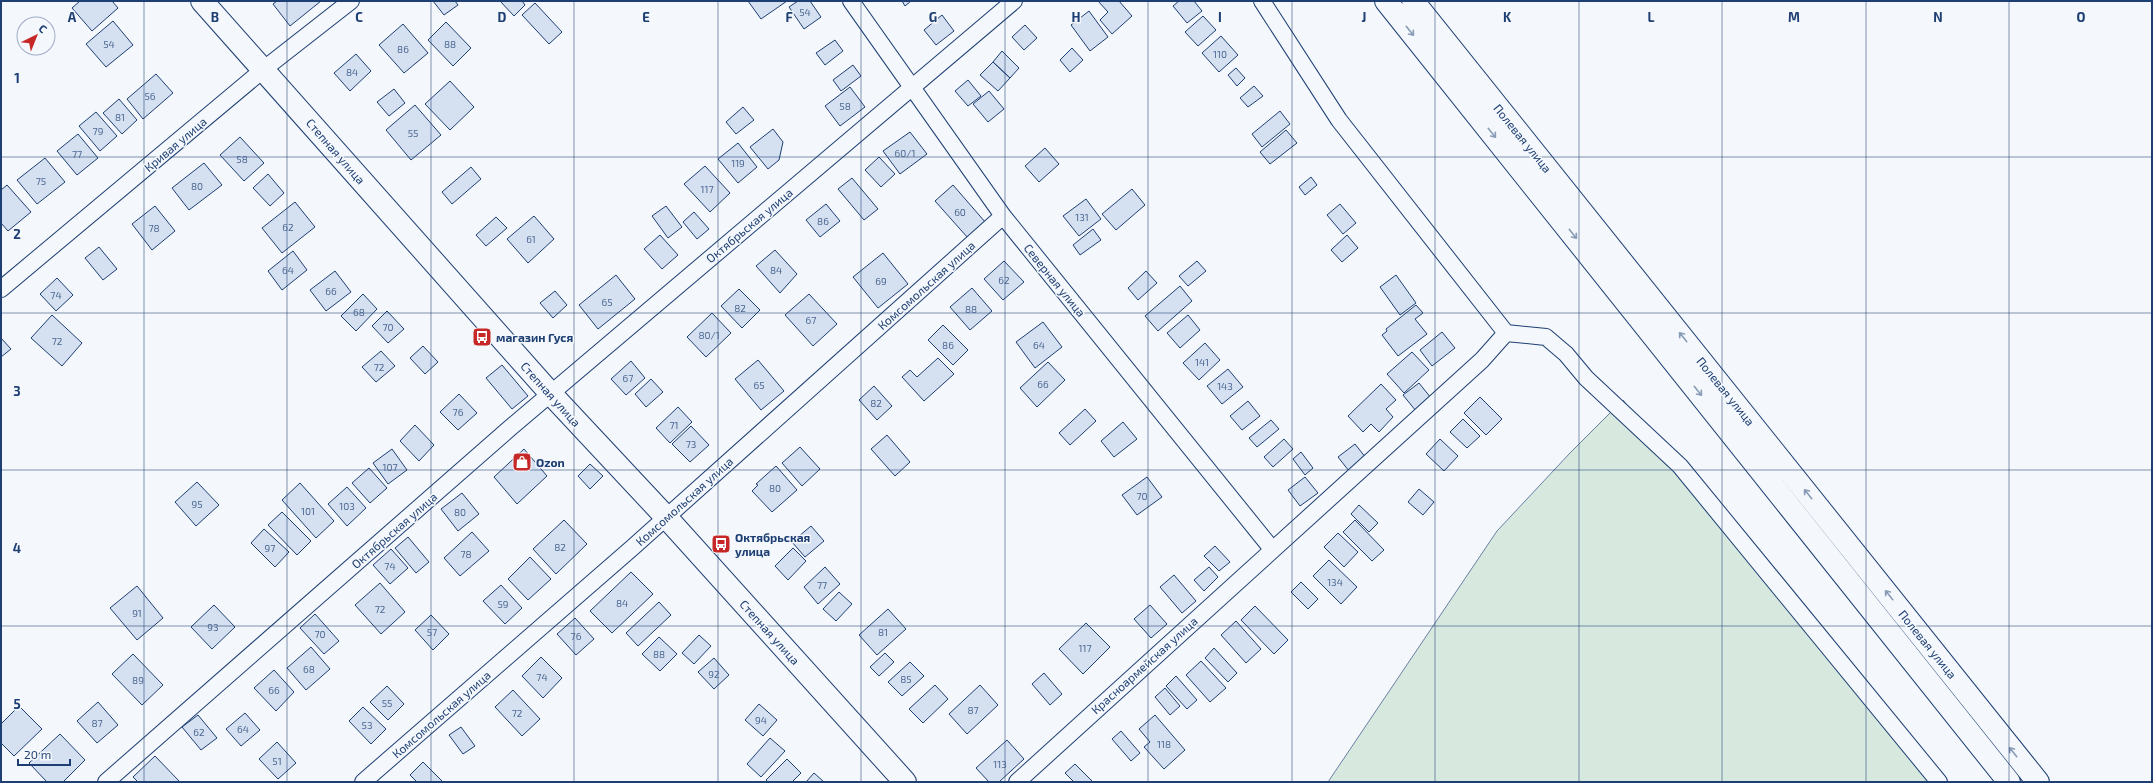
<svg xmlns="http://www.w3.org/2000/svg" width="2153" height="783" viewBox="0 0 2153 783" font-family="'Exo 2',sans-serif">
<style>
.green{fill:#d7e8df;stroke:#687fa3}
.building{fill:#d5e0f0;stroke:#1d3f73}
.lines{fill:none;stroke-linecap:round;stroke-linejoin:round}
.minor-casing{stroke:#1d3f73;stroke-width:18}
.secondary-casing{stroke:#1d3f73;stroke-width:24}
.trunk-casing{stroke:#1d3f73;stroke-width:24}
.minor{stroke:#f4f7fb;stroke-width:16}
.secondary{stroke:#f4f7fb;stroke-width:22}
.trunk{stroke:#f4f7fb;stroke-width:22}
.oneway{stroke:#889bb7}
.grid{fill:none;stroke:#1d3f73;stroke-width:1;stroke-opacity:0.55}
.labels{text-anchor:middle;dominant-baseline:central;stroke-width:3;stroke-linejoin:round;paint-order:stroke}
.number-label{font-size:10px;fill:#4b6792}
.street-label{font-size:12px;fill:#1d3f73;stroke:#f4f7fb}
.poi-label{font-size:12px;font-weight:bold;fill:#1d3f73;stroke:#f4f7fb;text-anchor:start}
.grid-label{font-size:13px;text-anchor:middle;font-weight:bold;fill:#1d3f73;stroke:#f4f7fb;stroke-width:3;stroke-linejoin:round;paint-order:stroke}
</style>
<rect width="100%" height="100%" fill="#f4f7fb"/>
<path class="green" d="M1623,400L1929,782H1328L1497,531L1570,453Z"/>
<path class="building" d="M80,1H112L118,8L92,31L72,8Z
M277,1H321L290,26L273,4Z
M433,1H455L458,5L444,15Z
M500,1H522L525,5L514,16Z
M748,1H787L761,19Z
M798,1H810L821,17L804,29L789,7Z
M902,1H911L905,6Z
M1098,1H1119L1132,16L1112,34L1100,20L1108,12Z
M1179,1H1194L1202,11L1187,23L1173,6Z
M535,3L562,32L549,44L522,15Z
M1089,11L1108,37L1090,51L1071,25Z
M942,15L954,31L936,45L924,30Z
M1203,16L1216,30L1198,46L1185,32Z
M113,21L133,45L106,67L86,44Z
M446,22L471,48L453,66L428,40Z
M403,24L428,53L404,73L379,45Z
M1025,25L1037,38L1024,50L1012,37Z
M1221,36L1238,55L1219,72L1202,53Z
M835,40L843,51L825,65L816,53Z
M1072,48L1083,60L1070,72L1060,60Z
M1002,51L1019,68L1010,78L993,62Z
M356,54L371,71L350,91L334,73Z
M993,62L1010,78L998,91L980,75Z
M853,65L861,76L841,91L833,80Z
M1236,68L1245,78L1237,86L1228,75Z
M156,74L173,93L143,119L127,99Z
M968,80L981,96L968,106L955,91Z
M450,81L474,107L450,130L425,104Z
M1254,86L1263,96L1248,107L1240,98Z
M850,87L865,107L840,126L825,106Z
M394,89L405,103L389,116L377,102Z
M989,91L1004,109L988,122L973,104Z
M119,99L137,120L122,134L103,113Z
M415,105L441,135L411,160L386,130Z
M743,107L754,120L736,134L726,122Z
M1280,111L1290,124L1262,147L1252,134Z
M96,112L117,136L100,151L79,126Z
M773,129L783,142L779,160L768,169L750,147Z
M1286,130L1297,143L1270,164L1260,152Z
M910,132L927,154L900,174L883,151Z
M78,134L98,158L77,175L57,151Z
M240,137L264,163L244,181L220,155Z
M738,143L757,167L738,183L718,159Z
M1045,148L1059,164L1039,182L1025,166Z
M879,157L895,174L881,187L865,170Z
M45,158L65,182L37,204L17,180Z
M204,163L222,185L189,210L172,188Z
M705,166L730,193L710,212L684,184Z
M471,167L481,179L452,204L442,192Z
M268,174L284,193L270,206L253,188Z
M1311,177L1317,185L1305,195L1299,187Z
M852,178L878,209L864,220L838,189Z
M7,185L31,212L8,231L1,223V190Z
M953,185L986,223L968,238L935,201Z
M1132,189L1145,205L1116,230L1102,214Z
M1086,199L1101,219L1079,236L1063,216Z
M295,202L315,227L282,253L262,228Z
M826,204L840,221L820,237L806,220Z
M1340,204L1356,223L1343,234L1327,215Z
M155,206L175,231L152,250L132,224Z
M666,206L682,227L668,238L652,216Z
M694,212L709,229L697,239L683,222Z
M534,216L554,239L528,263L507,239Z
M496,217L507,228L486,246L476,235Z
M1093,229L1101,240L1080,255L1073,245Z
M660,235L678,255L662,269L644,249Z
M1347,235L1358,248L1342,262L1331,250Z
M99,247L117,269L103,280L85,258Z
M775,250L797,274L780,293L756,266Z
M293,251L307,270L282,290L268,271Z
M883,253L908,284L878,308L853,277Z
M1004,261L1024,282L1003,300L984,279Z
M1197,261L1206,271L1188,286L1179,276Z
M335,271L351,292L326,311L310,290Z
M1146,271L1157,283L1138,300L1128,288Z
M616,275L635,299L598,329L579,305Z
M1396,275L1416,303L1400,315L1380,287Z
M57,278L73,295L56,311L40,294Z
M1180,286L1192,301L1158,331L1145,316Z
M972,288L992,311L970,330L950,307Z
M739,289L760,310L742,328L721,306Z
M555,291L567,305L553,318L540,303Z
M363,294L377,309L356,331L341,316Z
M809,294L837,324L813,346L785,315Z
M1416,305L1423,313L1415,319L1427,334L1398,356L1382,335L1387,331L1386,329Z
M387,311L404,329L388,343L372,326Z
M712,313L731,333L706,357L687,337Z
M52,315L82,343L62,366L31,338Z
M1188,315L1200,330L1180,348L1167,333Z
M1043,322L1062,347L1035,368L1016,342Z
M943,325L968,350L953,365L928,340Z
M1442,332L1455,348L1432,366L1420,350Z
M1,338L11,349L1,357Z
M1205,343L1220,360L1199,380L1183,363Z
M423,346L438,362L425,374L410,358Z
M381,351L395,366L376,382L362,367Z
M1412,352L1429,370L1404,393L1387,374Z
M938,358L954,374L924,401L902,377L910,370L917,377Z
M758,360L784,391L761,410L735,379Z
M631,361L645,378L626,395L611,379Z
M1048,362L1065,380L1037,407L1020,388Z
M502,365L528,396L512,409L486,378Z
M1228,369L1243,387L1222,404L1207,386Z
M651,379L663,392L646,407L635,394Z
M1419,383L1431,398L1416,411L1403,395Z
M1381,384L1396,400L1386,409L1393,417L1379,432L1371,424L1363,432L1348,416Z
M874,386L892,406L877,420L859,400Z
M459,394L477,413L458,430L440,412Z
M1480,397L1502,419L1486,435L1464,413Z
M1248,401L1260,416L1242,430L1230,416Z
M678,407L692,422L670,443L656,428Z
M1085,409L1096,421L1070,445L1059,433Z
M1463,419L1480,436L1467,448L1450,432Z
M1271,420L1279,429L1257,447L1249,438Z
M1123,422L1137,439L1114,457L1101,441Z
M415,425L434,445L419,461L400,441Z
M691,426L709,445L690,462L672,444Z
M887,435L910,462L895,476L871,449Z
M1284,439L1293,449L1273,467L1264,457Z
M1440,439L1458,456L1444,471L1426,454Z
M1355,444L1366,458L1349,471L1338,457Z
M800,447L820,469L802,486L782,463Z
M392,449L407,470L388,484L373,463Z
M524,449L547,476L517,504L494,477Z
M1301,452L1313,468L1305,475L1293,459Z
M590,464L603,476L590,489L578,476Z
M776,466L797,490L772,512L752,491L758,485L756,484Z
M369,468L387,488L370,503L352,483Z
M1147,477L1162,497L1137,515L1122,495Z
M1305,477L1318,493L1300,506L1288,490Z
M197,482L219,505L196,526L175,502Z
M300,483L334,521L316,538L282,500Z
M347,487L366,508L347,526L328,504Z
M1419,489L1434,502L1423,515L1408,502Z
M462,493L479,514L458,531L441,509Z
M1359,505L1378,523L1369,532L1351,514Z
M282,512L311,541L297,555L268,525Z
M564,520L587,544L556,574L533,549Z
M1355,520L1384,550L1372,561L1343,532Z
M811,526L824,541L805,557L792,542Z
M264,529L289,552L275,567L251,543Z
M472,532L489,551L460,576L444,558Z
M1338,533L1358,552L1344,567L1324,547Z
M408,537L429,562L416,573L395,548Z
M1215,546L1230,562L1219,571L1204,556Z
M793,548L806,561L788,580L775,566Z
M391,549L408,568L390,584L373,565Z
M530,557L551,579L528,600L508,579Z
M1329,560L1357,587L1341,604L1313,576Z
M825,567L840,584L818,604L804,587Z
M1209,567L1218,577L1204,591L1194,580Z
M631,572L653,594L612,633L590,611Z
M1174,575L1196,601L1182,613L1160,587Z
M1301,582L1318,599L1308,609L1291,592Z
M380,583L405,612L381,634L355,605Z
M501,585L522,608L505,624L483,601Z
M137,586L163,618L137,640L110,608Z
M839,592L852,604L836,621L823,609Z
M659,602L671,615L638,646L626,633Z
M214,605L235,627L212,649L191,627Z
M1150,605L1167,624L1151,638L1134,619Z
M1255,606L1288,640L1274,654L1241,620Z
M888,609L906,629L877,655L859,635Z
M315,614L339,641L324,654L300,628Z
M431,615L449,634L433,650L415,630Z
M575,618L594,639L576,655L557,634Z
M1236,621L1261,649L1246,663L1221,635Z
M1086,623L1110,647L1083,674L1059,649Z
M699,635L711,646L694,664L682,653Z
M659,637L677,654L660,671L642,654Z
M311,647L330,669L306,690L287,668Z
M1214,648L1237,673L1228,682L1205,658Z
M885,653L894,662L879,676L870,667Z
M133,654L163,685L142,705L112,674Z
M541,657L562,678L543,698L522,676Z
M714,658L729,675L714,689L698,672Z
M1201,661L1226,688L1210,702L1186,675Z
M910,662L924,676L902,696L888,682Z
M274,670L294,692L276,711L254,688Z
M1044,673L1062,694L1050,705L1032,684Z
M1176,676L1197,700L1187,709L1166,686Z
M935,685L948,699L923,723L909,709Z
M980,685L998,705L967,734L949,714Z
M387,686L404,704L388,720L370,702Z
M1165,688L1180,706L1170,715L1155,697Z
M513,690L540,719L522,736L495,707Z
M98,702L118,725L97,743L77,721Z
M759,704L777,720L763,736L745,720Z
M19,706L42,729L14,756L1,743V724Z
M363,707L386,729L371,744L349,721Z
M245,713L260,730L241,746L226,729Z
M198,715L217,738L201,750L182,727Z
M1155,715L1185,750L1164,769L1144,747L1150,742L1139,729Z
M461,727L475,746L463,754L449,735Z
M1121,731L1140,753L1131,761L1112,739Z
M60,734L85,760L63,782H47L29,763Z
M770,738L785,751L761,777L747,764Z
M1007,740L1024,759L999,782H989L976,768Z
M277,742L296,763L278,779L259,759Z
M155,756L180,782H138L133,777Z
M787,759L801,773L792,782H768L766,780Z
M423,762L443,782H417L410,775Z
M1075,764L1092,781L1090,782H1074L1065,773Z
M814,773L824,782H806Z"/>
<g class="lines">
<g class="minor-casing">
<path id="minor" d="M851,1L1003,216L1272,549
M1262,1L1339,120L1506,333
M1,289L264,69L351,1
M106,782L510,428L1014,1
M363,782L632,548L1003,216
M1017,782L1482,360L1506,333L1546,337L1566,354L1586,378L1680,466L1939,782"/>
</g>
<g class="secondary-casing">
<path id="secondary" d="M202,1L551,394L666,517L905,782"/>
</g>
<g class="trunk-casing">
<path id="trunk" d="M1386,1L2009,782
M1413,1L2038,782"/>
</g>
<use href="#minor" class="minor"/>
<use href="#secondary" class="secondary"/>
<use href="#trunk" class="trunk"/>
</g>
<defs><path id="oneway-shaft" d="M-6 0H5M1.5-3L5.5 0L1.5 3" fill="none" stroke-width="1.6" stroke-linecap="round" stroke-linejoin="round"/></defs>
<g class="oneway">
<use href="#oneway-shaft" transform="translate(1410 31) rotate(51)"/>
<use href="#oneway-shaft" transform="translate(1492 133) rotate(51)"/>
<use href="#oneway-shaft" transform="translate(1573 234) rotate(51)"/>
<use href="#oneway-shaft" transform="translate(1683 337) rotate(-129)"/>
<use href="#oneway-shaft" transform="translate(1698 391) rotate(51)"/>
<use href="#oneway-shaft" transform="translate(1808 494) rotate(-129)"/>
<use href="#oneway-shaft" transform="translate(1889 595) rotate(-129)"/>
<use href="#oneway-shaft" transform="translate(2013 752) rotate(-129)"/>
</g>
<path class="grid" d="M144,1V782M287,1V782M431,1V782M574,1V782M718,1V782M861,1V782M1005,1V782M1148,1V782M1292,1V782M1435,1V782M1579,1V782M1722,1V782M1866,1V782M2009,1V782M1,157H2152M1,313H2152M1,470H2152M1,626H2152"/>
<defs>
<g id="bus-square" transform="scale(1)"><rect x="-9" y="-9" width="18" height="18" rx="4" fill="#c62828" stroke="#f4f7fb"/><path d="M-5-6H5V4H4V6H2V4H-2V6H-4V4H-5ZM-3.5-4V0h7V-4ZM-3.5 1.2v1.5H-2V1.2ZM2 1.2v1.5H3.5V1.2Z" fill="#fff"/></g>
<g id="shop-square" transform="scale(1)"><rect x="-9" y="-9" width="18" height="18" rx="4" fill="#c62828" stroke="#f4f7fb"/><path d="M-5-2.5h2.3a2.7 3.5 0 0 1 5.4 0H5L5.5 6h-11ZM-1.5-2.5h3a1.5 2.3 0 0 0-3 0Z" fill="#fff"/></g>
</defs>
<g fill-rule="evenodd">
<use href="#bus-square" x="482" y="337"/>
<use href="#shop-square" x="522" y="462"/>
<use href="#bus-square" x="721" y="544"/>
</g>
<g class="labels">
<g class="number-label">
<text x="805" y="12">54</text>
<text x="109" y="44">54</text>
<text x="450" y="44">88</text>
<text x="403" y="49">86</text>
<text x="1220" y="54">110</text>
<text x="352" y="72">84</text>
<text x="150" y="96">56</text>
<text x="845" y="106">58</text>
<text x="120" y="117">81</text>
<text x="98" y="131">79</text>
<text x="413" y="133">55</text>
<text x="905" y="153">60/1</text>
<text x="77" y="154">77</text>
<text x="242" y="159">58</text>
<text x="738" y="163">119</text>
<text x="41" y="181">75</text>
<text x="197" y="186">80</text>
<text x="707" y="189">117</text>
<text x="960" y="212">60</text>
<text x="1082" y="217">131</text>
<text x="823" y="221">86</text>
<text x="288" y="227">62</text>
<text x="154" y="228">78</text>
<text x="531" y="239">61</text>
<text x="288" y="270">64</text>
<text x="776" y="270">84</text>
<text x="1004" y="280">62</text>
<text x="881" y="281">69</text>
<text x="331" y="291">66</text>
<text x="56" y="295">74</text>
<text x="607" y="302">65</text>
<text x="740" y="308">82</text>
<text x="971" y="309">88</text>
<text x="359" y="312">68</text>
<text x="811" y="320">67</text>
<text x="388" y="327">70</text>
<text x="709" y="335">80/1</text>
<text x="57" y="341">72</text>
<text x="948" y="345">86</text>
<text x="1039" y="345">64</text>
<text x="1202" y="362">141</text>
<text x="379" y="367">72</text>
<text x="628" y="378">67</text>
<text x="1043" y="384">66</text>
<text x="759" y="385">65</text>
<text x="1225" y="386">143</text>
<text x="876" y="403">82</text>
<text x="458" y="412">76</text>
<text x="674" y="425">71</text>
<text x="691" y="444">73</text>
<text x="390" y="467">107</text>
<text x="775" y="488">80</text>
<text x="1142" y="496">70</text>
<text x="197" y="504">95</text>
<text x="347" y="506">103</text>
<text x="308" y="511">101</text>
<text x="460" y="512">80</text>
<text x="560" y="547">82</text>
<text x="270" y="548">97</text>
<text x="466" y="554">78</text>
<text x="390" y="566">74</text>
<text x="1335" y="582">134</text>
<text x="822" y="585">77</text>
<text x="622" y="603">84</text>
<text x="503" y="604">59</text>
<text x="380" y="609">72</text>
<text x="137" y="613">91</text>
<text x="213" y="627">93</text>
<text x="432" y="632">57</text>
<text x="883" y="632">81</text>
<text x="320" y="634">70</text>
<text x="576" y="636">76</text>
<text x="1085" y="648">117</text>
<text x="659" y="654">88</text>
<text x="309" y="669">68</text>
<text x="714" y="674">92</text>
<text x="542" y="677">74</text>
<text x="906" y="679">85</text>
<text x="138" y="680">89</text>
<text x="274" y="690">66</text>
<text x="387" y="703">55</text>
<text x="973" y="710">87</text>
<text x="517" y="713">72</text>
<text x="761" y="720">94</text>
<text x="97" y="723">87</text>
<text x="367" y="725">53</text>
<text x="243" y="729">64</text>
<text x="199" y="732">62</text>
<text x="1164" y="744">118</text>
<text x="277" y="761">51</text>
<text x="1000" y="764">113</text>
</g>
<g class="street-label">
<text transform="translate(1523 138) rotate(51)">Полевая улица</text>
<text transform="translate(175 144) rotate(-40)">Кривая улица</text>
<text transform="translate(336 151) rotate(49)">Степная улица</text>
<text transform="translate(749 225) rotate(-40)">Октябрьская улица</text>
<text transform="translate(1055 280) rotate(51)">Северная улица</text>
<text transform="translate(926 285) rotate(-42)">Комсомольская улица</text>
<text transform="translate(1726 391) rotate(51)">Полевая улица</text>
<text transform="translate(551 394) rotate(48)">Степная улица</text>
<text transform="translate(684 501) rotate(-42)">Комсомольская улица</text>
<text transform="translate(394 530) rotate(-41)">Октябрьская улица</text>
<text transform="translate(770 632) rotate(48)">Степная улица</text>
<text transform="translate(1928 644) rotate(51)">Полевая улица</text>
<text transform="translate(1144 665) rotate(-42)">Красноармейская улица</text>
<text transform="translate(441 714) rotate(-41)">Комсомольская улица</text>
</g>
<g class="poi-label">
<text x="496" y="337">магазин Гуся</text>
<text x="536" y="462">Ozon</text>
<text x="735" y="537">Октябрьская<tspan x="735" dy="14">улица</tspan></text>
</g>
</g>
<g class="grid-label">
<text x="72" y="22">A</text>
<text x="215" y="22">B</text>
<text x="359" y="22">C</text>
<text x="502" y="22">D</text>
<text x="646" y="22">E</text>
<text x="789" y="22">F</text>
<text x="933" y="22">G</text>
<text x="1076" y="22">H</text>
<text x="1220" y="22">I</text>
<text x="1364" y="22">J</text>
<text x="1507" y="22">K</text>
<text x="1651" y="22">L</text>
<text x="1794" y="22">M</text>
<text x="1938" y="22">N</text>
<text x="2081" y="22">O</text>
<text x="17" y="83">1</text>
<text x="17" y="239">2</text>
<text x="17" y="396">3</text>
<text x="17" y="553">4</text>
<text x="17" y="709">5</text>
</g>
<rect width="2153" height="783" fill="none" stroke="#1d3f73" stroke-width="4"/>
<g transform="translate(36 36) rotate(43)"><circle r="19" fill="#f4f7fb" stroke="#9eadc5"/>
<path d="M0-3L7 15L0 10L-7 15Z" fill="#c62828"/>
<text y="-6" font-size="11" font-weight="bold" text-anchor="middle" fill="#1d3f73">С</text>
</g>
<path d="M18 759v6h52v-6" fill="none" stroke="#1d3f73" stroke-width="2"/>
<text x="24" y="759" font-size="12" fill="#1d3f73" stroke="#f4f7fb" stroke-width="3" paint-order="stroke">20 m</text>
</svg>
